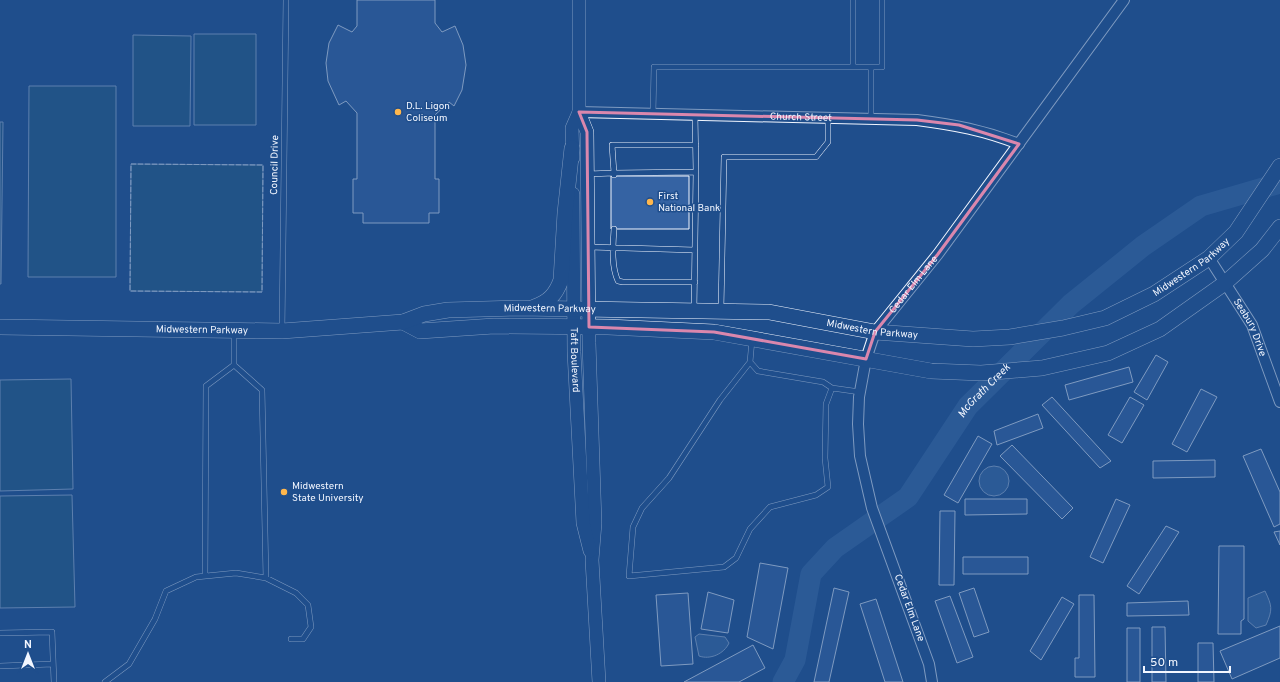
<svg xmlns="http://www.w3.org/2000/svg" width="1280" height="682" viewBox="0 0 1280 682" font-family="Overpass,sans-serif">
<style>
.green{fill:#245a82;stroke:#a8bbd7}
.water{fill:#3b69a3;stroke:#a8bbd7}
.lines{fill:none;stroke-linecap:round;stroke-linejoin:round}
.river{stroke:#3b69a3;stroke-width:21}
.building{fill:#3563a3;stroke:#f2f6ff}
.service-casing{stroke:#f2f6ff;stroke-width:6}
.minor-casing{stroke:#f2f6ff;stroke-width:12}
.tertiary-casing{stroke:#f2f6ff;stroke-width:14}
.secondary-casing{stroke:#f2f6ff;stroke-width:16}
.service{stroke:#1f4e8c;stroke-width:5}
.minor{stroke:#1f4e8c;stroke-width:10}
.tertiary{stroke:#1f4e8c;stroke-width:13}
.secondary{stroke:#1f4e8c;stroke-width:15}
.fence{stroke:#f2f6ff;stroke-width:1;stroke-dasharray:5 2;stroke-linecap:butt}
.marked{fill:none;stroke:#da87ad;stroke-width:3;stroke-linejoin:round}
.poi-dot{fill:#ffb74d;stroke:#1f4e8c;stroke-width:1.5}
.labels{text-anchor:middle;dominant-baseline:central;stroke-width:3;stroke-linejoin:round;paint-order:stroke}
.poi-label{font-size:10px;fill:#f2f6ff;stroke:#1f4e8c;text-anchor:start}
.street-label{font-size:10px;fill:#f2f6ff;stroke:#1f4e8c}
.water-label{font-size:11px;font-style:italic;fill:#f2f6ff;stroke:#1f4e8c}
</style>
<rect width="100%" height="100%" fill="#1f4e8c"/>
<path class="green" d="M194,34H256V125H194Z
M133,35L191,36L190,126H133Z
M29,86H116V277H28Z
M0,122H3L1,284H0Z
M131,164L263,165L262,292L130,291Z
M71,379L73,489L0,491V380Z
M72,495L75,607L0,608V496Z"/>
<path class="water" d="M979 481a15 15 0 1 1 30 0a15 15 0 1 1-30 0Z
M1265,591C1272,606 1273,609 1266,625L1256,628L1248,621V598Z
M699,634L725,637L729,643C724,654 710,660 699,656L695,637Z"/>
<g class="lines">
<path class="river" id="s1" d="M783,682L795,660L811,574L835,548L908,497L968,406L1071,304L1143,246L1201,206L1280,183"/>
</g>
<path class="building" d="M357,0H435V23L442,32L455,26L463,45L466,65L462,90L454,106L449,102L435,115V179H439V213H429V223H363V213H353V179H357V113L346,101L339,105L328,81L326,63L329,43L338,25L352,32L357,26Z
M611,176H689V229H611Z
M1156,355L1168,362L1147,400L1134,392Z
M1129,367L1133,382L1069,400L1065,385Z
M1201,389L1217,397L1187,452L1172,444Z
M1052,397L1111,461L1100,468L1042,405Z
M1130,397L1144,405L1122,443L1108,435Z
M1038,414L1043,428L997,445L994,431Z
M978,436L992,444L958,503L944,495Z
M1012,445L1073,508L1062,519L1000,456Z
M1261,449L1280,492V524L1274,527L1243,456Z
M1215,460V477L1153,478V461Z
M965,499H1027V514L965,515Z
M1116,499L1130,505L1103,563L1090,557Z
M940,511H955L954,585H939Z
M1166,526L1179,532L1139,594L1127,586Z
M1280,531V545L1274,532Z
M1219,546H1244V619L1241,621V634H1218Z
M963,557H1028V574H963Z
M760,563L788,568L773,649L747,637Z
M834,588L849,592L829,682H814Z
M974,588L989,632L974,637L959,593Z
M708,592L734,600L728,633L701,629Z
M688,593L693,664L661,666L656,595Z
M1079,595H1094L1095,677H1075V658H1079Z
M950,596L973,657L957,663L935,601Z
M1062,597L1074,604L1041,660L1030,651Z
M876,599L903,682H885L860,604Z
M1188,601L1189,615L1127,616V603Z
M1280,626V658L1232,679L1220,651Z
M1152,627H1165L1166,682H1152Z
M1127,628H1140V682H1127Z
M1198,643H1213L1214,682H1198Z
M753,645L765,668L739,682H684Z"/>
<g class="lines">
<g class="service-casing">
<path id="service" d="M853,0V67
M871,67V119
M653,113L654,67H882V0
M588,174L614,173L612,145H696
M614,175V173L696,172
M614,229C613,245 611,266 618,281L623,282H695
M589,247L695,250
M721,309L724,157H816L828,142V118
M694,310L696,172L695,114
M282,330L286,0
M752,340L750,362L758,371L823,382L832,388
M750,362L720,400L669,478L642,508L633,527L629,576L724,567L736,558L750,529L770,507L816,495L828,487L825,458L826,404L832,388L860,392
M234,365L262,390L266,578
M205,576L206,386L234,365V332
M0,633L52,632L54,682
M0,666L53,664
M105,682L129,664L155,619L166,591L196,577L236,573L266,578L296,593L308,605L311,627L303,639H291"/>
</g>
<g class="minor-casing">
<g id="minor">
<path id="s2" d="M579,112L917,120C955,125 983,130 1019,144"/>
<path id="s3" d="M1209,258L1252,325L1280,402"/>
<path id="s4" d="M932,682L929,664L872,508L860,456L858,424L859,397L866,359L875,332L938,254L1124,0"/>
</g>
</g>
<g class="tertiary-casing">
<g id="tertiary">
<path d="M579,112L587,132L589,343L595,523L592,560L599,682"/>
<path d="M573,158L572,128L579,112V0"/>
<path id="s5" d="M573,194L574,352L583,523L590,551"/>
</g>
</g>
<g class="secondary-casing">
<g id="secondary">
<path d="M534,307C549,302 556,294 561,280L565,213L572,148"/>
<path d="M403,322L420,331L494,326L608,327L714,332L931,371L981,373L1042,368L1108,353L1160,329L1225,283L1262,250L1280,227"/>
<path id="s6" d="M0,327L282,331L403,322L424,314L448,310L519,308L769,312L875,332L973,339L1010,337L1063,328L1105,318L1154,294L1209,258L1236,232L1280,166"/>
</g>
</g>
<use href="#service" class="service"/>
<use href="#minor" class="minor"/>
<use href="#tertiary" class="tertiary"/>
<use href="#secondary" class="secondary"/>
<path class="fence" d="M131,164L263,165L262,292L130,291Z"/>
</g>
<path d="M0 0H1280V682H0ZM579,112L917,120L959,125L1019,144L938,254L875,332L866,359L714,332L589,327L587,132Z" fill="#1f4e8c" fill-opacity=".55" fill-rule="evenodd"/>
<path class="marked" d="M579,112L917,120L959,125L1019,144L938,254L875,332L866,359L714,332L589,327L587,132Z"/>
<g class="poi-dot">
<circle cx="398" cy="112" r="4"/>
<circle cx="650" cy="202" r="4"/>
<circle cx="284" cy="492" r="4"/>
</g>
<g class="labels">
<g class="poi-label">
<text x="406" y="106">D.L. Ligon<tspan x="406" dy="12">Coliseum</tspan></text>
<text x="658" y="196">First<tspan x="658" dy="12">National Bank</tspan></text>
<text x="292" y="486">Midwestern<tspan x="292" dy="12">State University</tspan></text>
</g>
<g class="street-label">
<text stroke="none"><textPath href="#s2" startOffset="222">Church Street</textPath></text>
<text transform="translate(275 165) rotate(-89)">Council Drive</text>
<text stroke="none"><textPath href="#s6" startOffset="1212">Midwestern Parkway</textPath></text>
<text stroke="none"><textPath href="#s4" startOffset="425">Cedar Elm Lane</textPath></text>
<text stroke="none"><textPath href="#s6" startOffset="552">Midwestern Parkway</textPath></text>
<text stroke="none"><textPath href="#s3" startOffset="81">Seabury Drive</textPath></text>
<text stroke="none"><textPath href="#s6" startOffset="876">Midwestern Parkway</textPath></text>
<text stroke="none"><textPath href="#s6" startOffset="202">Midwestern Parkway</textPath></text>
<text stroke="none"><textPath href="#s5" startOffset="166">Taft Boulevard</textPath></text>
<text transform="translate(909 608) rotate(70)">Cedar Elm Lane</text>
</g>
<g class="water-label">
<text stroke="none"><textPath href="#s1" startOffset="368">McGrath Creek</textPath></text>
</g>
</g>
<g transform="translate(28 654)" stroke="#1f4e8c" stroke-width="3" paint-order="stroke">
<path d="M0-3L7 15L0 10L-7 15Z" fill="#f2f6ff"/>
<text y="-6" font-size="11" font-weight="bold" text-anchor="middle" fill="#f2f6ff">N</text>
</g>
<path d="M1144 666v6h86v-6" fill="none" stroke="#f2f6ff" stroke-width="2"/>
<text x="1150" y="666" font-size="12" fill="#f2f6ff" stroke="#1f4e8c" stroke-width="3" paint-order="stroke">50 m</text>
</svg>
